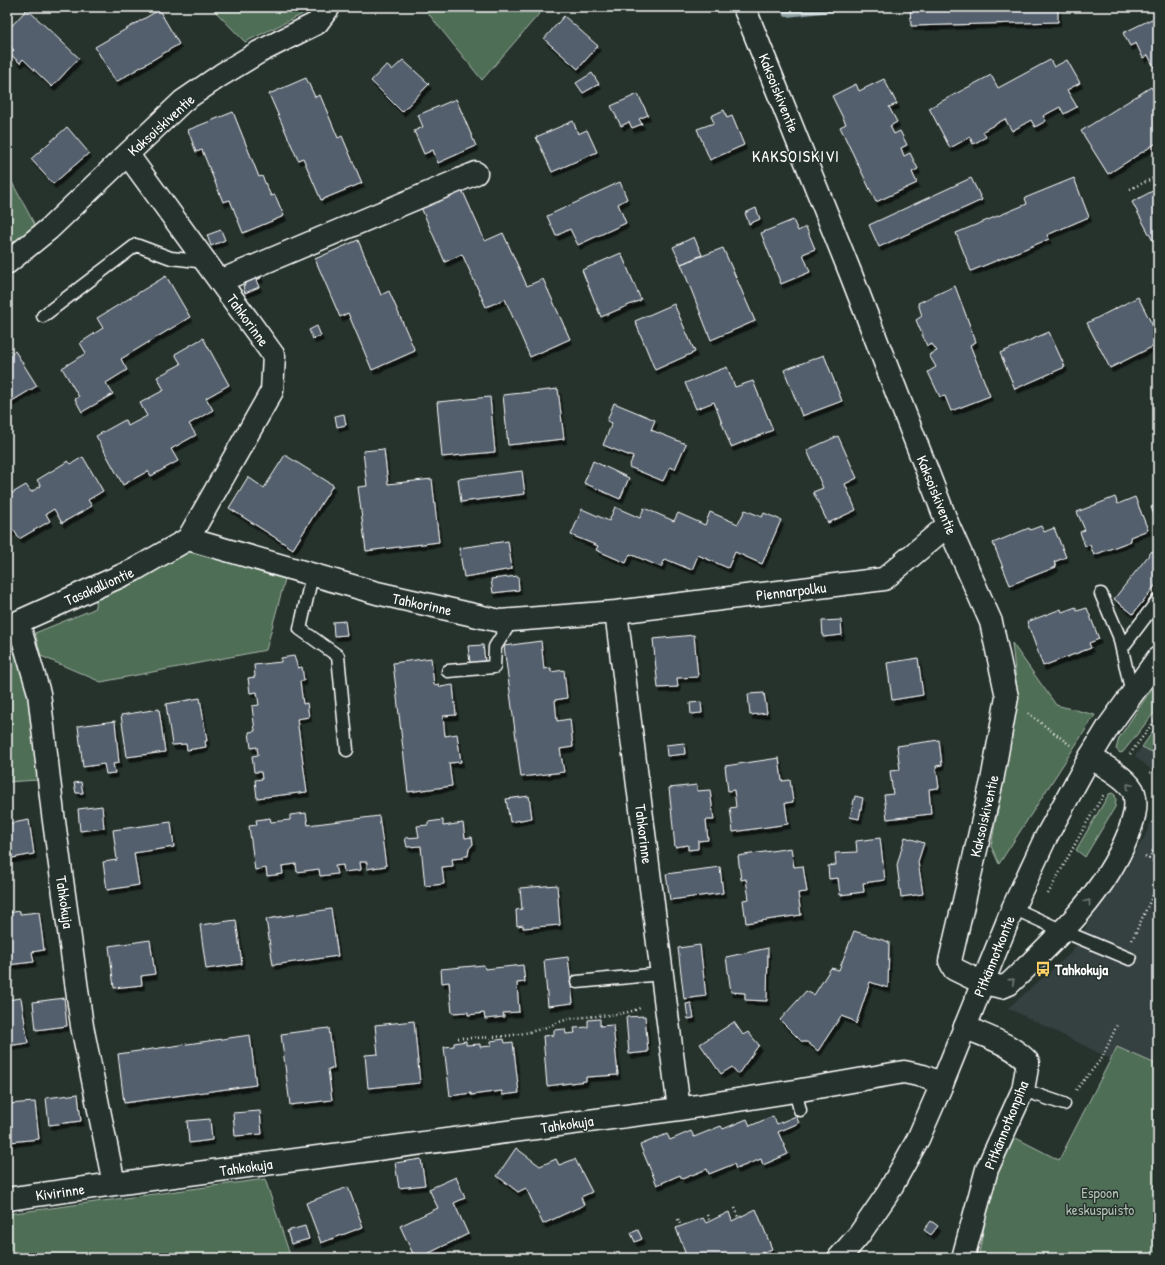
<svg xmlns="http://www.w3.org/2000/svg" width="1165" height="1265" viewBox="0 0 1165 1265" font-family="'Patrick Hand',sans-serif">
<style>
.built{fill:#344040}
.green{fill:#4f6e56;stroke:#a7b6aa}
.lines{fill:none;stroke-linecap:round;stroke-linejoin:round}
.stream{stroke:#8fa3a6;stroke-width:8}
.building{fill:#535f6c;stroke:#fff;filter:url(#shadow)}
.service-casing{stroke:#fff;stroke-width:15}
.minor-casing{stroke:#fff;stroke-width:25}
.tertiary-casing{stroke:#fff;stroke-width:25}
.path{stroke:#fff;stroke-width:2.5;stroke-dasharray:1 3;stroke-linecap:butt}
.service{stroke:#26332d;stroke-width:12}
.minor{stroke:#26332d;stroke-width:22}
.tertiary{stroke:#26332d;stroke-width:22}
.oneway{stroke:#727a76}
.labels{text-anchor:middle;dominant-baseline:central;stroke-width:3;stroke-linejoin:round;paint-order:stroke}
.street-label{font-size:15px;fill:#fff;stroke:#26332d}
.poi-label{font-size:15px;font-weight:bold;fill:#fff;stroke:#26332d;text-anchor:start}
.park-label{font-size:15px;fill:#b0beb3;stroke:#26332d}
.neighbourhood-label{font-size:16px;letter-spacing:1px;fill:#fff;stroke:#26332d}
</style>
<defs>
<filter id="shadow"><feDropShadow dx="2.5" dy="4.5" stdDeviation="0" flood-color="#0009"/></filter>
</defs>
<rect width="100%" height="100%" fill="#26332d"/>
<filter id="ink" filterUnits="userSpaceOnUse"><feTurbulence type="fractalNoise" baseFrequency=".025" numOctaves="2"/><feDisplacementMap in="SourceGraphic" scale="8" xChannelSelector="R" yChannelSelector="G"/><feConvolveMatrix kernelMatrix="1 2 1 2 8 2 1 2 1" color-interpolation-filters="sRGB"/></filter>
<g filter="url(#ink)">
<path class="built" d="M1142,747L1158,755V805V787L1155,773L1135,756Z
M1158,807V1065L1117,1047L1111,1059L1008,1008L1071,953L1090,920L1123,874L1145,836Z"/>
<path class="green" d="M211,7H310L301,15L245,42Z
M423,7H545L482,80Z
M7,173L36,227L7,252Z
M189,545L286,572L285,579L266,650L101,682L41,656L35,633L94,609L98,595Z
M13,632L31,694L44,775L38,780L7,782V634Z
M1012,643L1056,705L1095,715L999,864L991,846L1018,699Z
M1158,679V708L1123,752L1120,753L1116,749L1119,738Z
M1158,724V755L1142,747Z
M1112,793L1115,795L1116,800L1115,807L1085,857L1076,850L1109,794Z
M1117,1047L1158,1065V1258H978L990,1196L999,1157L1014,1137L1059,1160Z
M265,1179L291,1258H33L30,1256L7,1249V1214Z"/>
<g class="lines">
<path class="stream" d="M784,7L787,13L840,7"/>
</g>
<path class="building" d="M910,7H1058V22L911,26Z
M27,9L79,58L52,87L23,59L20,63L10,54L14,50L7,43V31Z
M159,10L179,44L116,82L95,47Z
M564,16L598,46L578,69L544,39Z
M1158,16V65L1154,67L1148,55L1143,58L1136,43L1130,46L1123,33Z
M403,60L429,84L402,112L371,81L386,65L392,70Z
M1050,60L1054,67L1067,60L1080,83L1067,90L1077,107L1064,114L1060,107L1043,116L1046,121L1035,127L1031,120L1012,131L1005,119L983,131L986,137L973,144L970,137L950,148L929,108L991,75L998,88Z
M592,73L599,84L583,93L576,83Z
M306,78L315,97L320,95L338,138L342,136L362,183L321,200L303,158L298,160L269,94Z
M884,79L897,104L889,107L897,122L890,126L894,134L900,131L907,145L901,148L904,156L910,153L918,169L912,172L917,183L876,202L840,127L846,124L832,96L856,84L859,91Z
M1151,87L1158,98V142L1108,174L1081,131Z
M638,94L648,115L639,119L642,124L632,128L629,122L621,126L611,106Z
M456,99L476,146L438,163L433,150L424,154L414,131L423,127L418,115Z
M724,110L727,118L732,116L744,145L710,160L697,129L714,123L711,116Z
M233,112L259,177L262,176L271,196L275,195L284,216L243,233L230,200L223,202L202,150L196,152L188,130Z
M573,121L578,134L587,130L597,152L552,172L536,137Z
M67,127L89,153L53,184L31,159Z
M971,178L982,200L879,247L869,225Z
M1074,178L1089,217L1047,235L1049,239L971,271L956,233L1027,204L1025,198Z
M620,182L627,199L618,204L626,223L578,245L570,229L556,236L547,216Z
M460,185L485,241L503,233L527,286L543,279L570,339L530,357L505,299L486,307L462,254L445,262L419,203Z
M1158,188V239L1153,241L1132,202Z
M756,208L760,219L749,224L745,213Z
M793,220L798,231L806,227L815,249L803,254L810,272L781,284L761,233Z
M221,230L225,240L211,246L207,235Z
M694,237L702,255L681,264L673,247Z
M358,240L381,295L389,291L415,351L372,370L348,313L340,317L315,259Z
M723,248L755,321L711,340L681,264Z
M621,253L641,300L601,317L582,270Z
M257,270L261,278L256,280L259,287L245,293L243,286L245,285L242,277Z
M166,276L190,317L121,359L127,370L106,383L113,394L82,412L75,399L79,397L62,368L86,353L80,343L103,328L97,318Z
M955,286L976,342L970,345L990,396L951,411L945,396L940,397L928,372L936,367L929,355L937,351L932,344L927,346L916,320L922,316L918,303Z
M1138,297L1158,336V344L1110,368L1087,323Z
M674,304L695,352L655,370L635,321Z
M317,326L321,336L313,339L309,330Z
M1049,332L1065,367L1015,389L1000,353Z
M203,338L229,385L206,398L213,410L189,424L196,435L171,449L178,461L151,476L148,471L123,485L96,436L125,420L128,426L147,416L140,403L164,390L157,377L181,364L175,354Z
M15,351L37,386L7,404V352L9,355Z
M824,355L842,401L802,416L784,370Z
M727,367L735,387L753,381L773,430L731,447L714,402L696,409L685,383Z
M558,389L564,439L508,445L503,395Z
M490,397L495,452L442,457L437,402Z
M614,403L655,420L651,430L686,444L675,469L670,467L663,481L629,467L633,457L603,445L612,423L607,421Z
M344,414L346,425L337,427L335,416Z
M838,436L857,478L845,484L856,510L828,523L813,492L823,488L807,450Z
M384,449L388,484L432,479L439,542L366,551L358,487L367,486L363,451Z
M285,455L333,485L293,549L229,508L248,477L264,488Z
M83,457L103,491L88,500L92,506L62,523L54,509L46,514L50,521L19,539L14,530L7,534V496L26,485L31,492L41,486L37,480L68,461L71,464Z
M593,461L629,478L620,499L584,483Z
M522,471L525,494L461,502L458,479Z
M1115,497L1118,504L1135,497L1148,530L1130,537L1131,541L1094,555L1090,545L1085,546L1080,532L1085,530L1077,512Z
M1158,504V525L1151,507Z
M615,507L640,518L644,508L674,521L678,513L705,525L710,512L738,524L745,510L762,517L764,513L781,520L762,564L735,552L728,568L698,555L692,570L665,559L661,567L630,554L626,563L596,550L598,546L571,535L582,509L609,521Z
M1041,526L1044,532L1054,528L1066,557L1054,562L1056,567L1010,585L993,543L1029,528L1030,530Z
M508,541L512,569L464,577L459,548Z
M1152,551L1158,556V582L1133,614L1114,599Z
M518,576L519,590L493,593L491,579Z
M1076,607L1077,611L1087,608L1099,639L1089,643L1091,648L1043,666L1027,622L1061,609L1062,612Z
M841,620L842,635L823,637L822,621Z
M345,621L347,635L334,636L333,622Z
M694,635L698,677L677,678L678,687L658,688L653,639Z
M541,641L544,669L551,668V672L564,670L567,698L555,700L557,721L570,719L573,747L560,749L564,772L521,777L504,646Z
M483,645L485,661L470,663L468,646Z
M294,656L298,668L302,667L304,681H300L303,704L307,703L309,717L297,719L307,792L257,798L255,780L262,779L261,772H254L252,756L258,755L257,747L251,748L249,732L255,731L252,706L259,705L257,692L250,693L248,678L255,677L254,665L281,662V658Z
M431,658L434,685L439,684L440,687L453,685L456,715L443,716L445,736L457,734L461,762L449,763L452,786L408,792L393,663Z
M918,658L923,695L892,700L887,663Z
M764,693L767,713L750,715L748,694Z
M200,698L207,741H205L206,747L187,750L186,744L172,745L166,704Z
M701,702L702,713L691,714L690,703Z
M159,709L165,752L127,757L121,715Z
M115,721L119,763L113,764L115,773L106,774L104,764L83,767L78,726Z
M939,740L942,765L936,766L939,788L929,789L931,814L887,819L884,795L893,794L890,771L900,770L897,746Z
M684,743L685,754L667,756L666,745Z
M779,758L782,781L790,780L793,802L785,803L788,824L733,832L730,808L736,807L734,790L728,791L725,766Z
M81,782L83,793H76L74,783Z
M697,785V791L710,790L714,820H706L708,840L698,841V849L688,850V845L675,847L669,788Z
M529,796L532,818L510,822L506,799Z
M855,796L863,798L859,819L850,817Z
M102,806L104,828L80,831L78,809Z
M306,813L308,825L379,816L386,866L367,869V862H360L361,870L344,872L343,865L335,866L337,874L320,876L319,869L297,872L296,864L282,866L283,874L267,876L266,868L255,870L249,826L257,825L256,820L270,818L271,822L290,820V815Z
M29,820L34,854L7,859V824Z
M443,820V826L463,823L465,838L472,837L473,844L469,849L468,856H463V858L452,859L453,866L442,867L444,884L425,886L421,846L407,847L405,838L419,837L417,826L428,825V822Z
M171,822L174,847L134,853L139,885L107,890L103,862L117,860L113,830Z
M905,837L924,843L918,862L923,894L901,897L897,865Z
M880,838L885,880L863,883L864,892L840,895L838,878L829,879L828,866L836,865L835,853L857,852L856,841Z
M791,848L794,867L803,866L807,892L798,893L801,915L746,923L743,900L749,899L746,879L741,880L738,856Z
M720,867L723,893L670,900L666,874Z
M557,885L560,925L523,928V925L517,926L516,910L522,909L520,888Z
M331,909L338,956L273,965L266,919Z
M20,911V914L39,912L44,950L32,952L34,962L7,965V913Z
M236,920L242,964L206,969L200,925Z
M854,931L889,942L888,988L870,982L856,1024L852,1020L841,1016L818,1051L807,1042H802L780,1020L806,991L814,995L831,968L839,970Z
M150,940L155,974L141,976L142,985L114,988L109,946Z
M700,945L706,996L684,999L678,948Z
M768,948L767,1001L745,1000V993L731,992L726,957Z
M568,957L573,1003L548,1006L544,960Z
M484,965L485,969L523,965L525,982L517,983L519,1012L503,1013L504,1017L485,1019L484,1013L468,1015V1012L452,1013L449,982L442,983L441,969Z
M21,998L28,1043L7,1046V1000Z
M64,998L67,1026L36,1030L33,1002Z
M691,1003L694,1018L688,1019L686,1004Z
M645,1016L648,1052L629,1054L626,1017Z
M600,1019V1026L613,1025L618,1075L586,1077V1081L547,1086L543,1036L554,1035V1030L565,1029L566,1034L575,1033L574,1028L588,1027V1020Z
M414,1021L420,1083L368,1088L365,1055L378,1054L375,1025Z
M734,1022L743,1035L748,1032L759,1045L738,1074L732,1067L721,1074L700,1044Z
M329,1028L334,1068L328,1069L332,1100L290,1105L281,1034Z
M250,1035L256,1085L124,1103L118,1054Z
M504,1039L505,1043L513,1042L519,1093L502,1095V1091L471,1095V1093L450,1096L444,1047L454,1046V1043L466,1041V1045L480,1044V1047L491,1046V1041Z
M78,1094L81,1121L49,1125L46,1098Z
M35,1102L39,1139L10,1142L11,1151H7V1104Z
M260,1111L262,1134L235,1136L233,1113Z
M773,1116L777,1124L796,1116L799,1123L778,1132L788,1154L763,1165L761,1159L736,1169L734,1164L709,1174L707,1169L682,1179L680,1175L657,1185L640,1145L667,1134L670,1140L691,1131L694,1137L721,1126L723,1129L747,1119L750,1126Z
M210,1119L212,1140L189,1143L187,1121Z
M516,1148L540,1166L556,1159L559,1165L575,1159L592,1192L581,1197L584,1205L543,1224L526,1188L518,1192L497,1176Z
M421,1159L425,1185L399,1188L395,1163Z
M456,1177L465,1198L454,1203L468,1234L419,1258H415L400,1226L438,1208L429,1189Z
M348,1187L363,1227L321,1243L306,1203Z
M756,1209L772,1249L748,1258H742L741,1254L732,1258H716L715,1257L687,1258L676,1228L703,1218L706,1223L729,1212L732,1221Z
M931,1221L938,1226L931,1235L924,1230Z
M305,1226L309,1239L291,1244L287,1231Z
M638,1230L642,1239L635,1242L631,1233Z"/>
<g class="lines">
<g class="service-casing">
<path id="service" d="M43,316L136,245L171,258L206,262
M312,575L300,629L338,656L347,750
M1101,594L1119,636L1132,694
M1122,648L1158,600
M448,671L494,667L495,647L512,620
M1013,908L1063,931L1130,959
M577,982L661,974
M1023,1090L1064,1104
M795,1091L800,1110"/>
</g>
<g class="minor-casing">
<path id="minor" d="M744,7L850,272L948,525L991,622L1007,697L992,781L950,961L954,969L983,983L1002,987L1009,984C1055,940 1104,895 1128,835C1133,821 1138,807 1134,793C1130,779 1102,765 1090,757
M128,155L274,356L272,391L188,539L377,593L500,621L616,612L679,1109
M7,263L49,229L183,101L221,75L259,52L317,23L329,7
M220,281L476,173
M616,612L884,579L948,525
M18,622L39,693L53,814L82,1026L114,1184L679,1109L795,1091L904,1072L923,1076L942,1084
M7,627L134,570L188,539
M7,1199L114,1184
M963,1258L987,1169L1023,1090L1028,1062C1012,1044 986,1037 965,1027"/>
</g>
<g class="tertiary-casing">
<path id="tertiary" d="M839,1258L859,1235L888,1193L918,1139L942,1084L1013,908L1045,839L1090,757L1109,726L1158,658"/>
</g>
<path class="path" d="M1130,189L1158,176
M1028,713L1070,745
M1130,754L1158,716
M1150,773L1158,764
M1145,857L1158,863
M1149,859L1158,839
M1048,894L1086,824L1104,794
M1132,940L1158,884
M458,1038C486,1038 514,1037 541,1029C550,1026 560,1021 570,1019C591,1015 623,1017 642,1007
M1076,1090L1102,1058L1117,1025
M735,1208L739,1217
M707,1215L710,1222
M678,1219L681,1226
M809,1258L816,1251"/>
<use href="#service" class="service"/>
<use href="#minor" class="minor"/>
<use href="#tertiary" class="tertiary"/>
</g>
<defs><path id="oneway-chevron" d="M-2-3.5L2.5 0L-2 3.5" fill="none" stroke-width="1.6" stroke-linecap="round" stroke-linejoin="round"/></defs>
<g class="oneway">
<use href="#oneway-chevron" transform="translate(1129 786) rotate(-130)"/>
<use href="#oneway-chevron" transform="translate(1088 902) rotate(-52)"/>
<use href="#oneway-chevron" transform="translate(1012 981) rotate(-40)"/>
</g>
</g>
<defs>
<g id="bus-bare" transform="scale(1.2)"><path d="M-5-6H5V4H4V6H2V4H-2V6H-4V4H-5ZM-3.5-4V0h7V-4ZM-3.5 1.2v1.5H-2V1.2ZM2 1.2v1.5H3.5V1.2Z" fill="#ffd166" stroke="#26332d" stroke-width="2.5" paint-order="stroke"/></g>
</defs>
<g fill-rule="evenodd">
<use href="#bus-bare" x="1043" y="969"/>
</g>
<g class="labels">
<g class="street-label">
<text transform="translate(779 93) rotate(68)">Kaksoiskiventie</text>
<text transform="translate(161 125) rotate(-42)">Kaksoiskiventie</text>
<text transform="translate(248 320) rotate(54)">Tahkorinne</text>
<text transform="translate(937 495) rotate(68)">Kaksoiskiventie</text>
<text transform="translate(99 586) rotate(-24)">Tasakalliontie</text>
<text transform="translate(791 591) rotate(-7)">Piennarpolku</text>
<text transform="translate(422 604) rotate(12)">Tahkorinne</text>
<text transform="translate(984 816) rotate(-77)">Kaksoiskiventie</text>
<text transform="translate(644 834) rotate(83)">Tahkorinne</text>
<text transform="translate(65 902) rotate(82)">Tahkokuja</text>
<text transform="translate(994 956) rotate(-68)">Pitkännotkontie</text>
<text transform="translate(567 1124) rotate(-8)">Tahkokuja</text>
<text transform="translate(1006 1125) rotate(-68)">Pitkännotkonpiha</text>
<text transform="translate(246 1167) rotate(-8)">Tahkokuja</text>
<text transform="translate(60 1192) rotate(-8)">Kivirinne</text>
</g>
<g class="poi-label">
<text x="1055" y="969">Tahkokuja</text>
</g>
<g class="park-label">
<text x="1100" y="1192">Espoon<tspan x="1100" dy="17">keskuspuisto</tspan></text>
</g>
<g class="neighbourhood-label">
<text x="796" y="156">KAKSOISKIVI</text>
</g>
</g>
<rect width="1165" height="1265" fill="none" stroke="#26332d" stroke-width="24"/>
<rect x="12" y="12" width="1141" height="1241" fill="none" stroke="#fff" stroke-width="1.5" filter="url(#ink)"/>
</svg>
